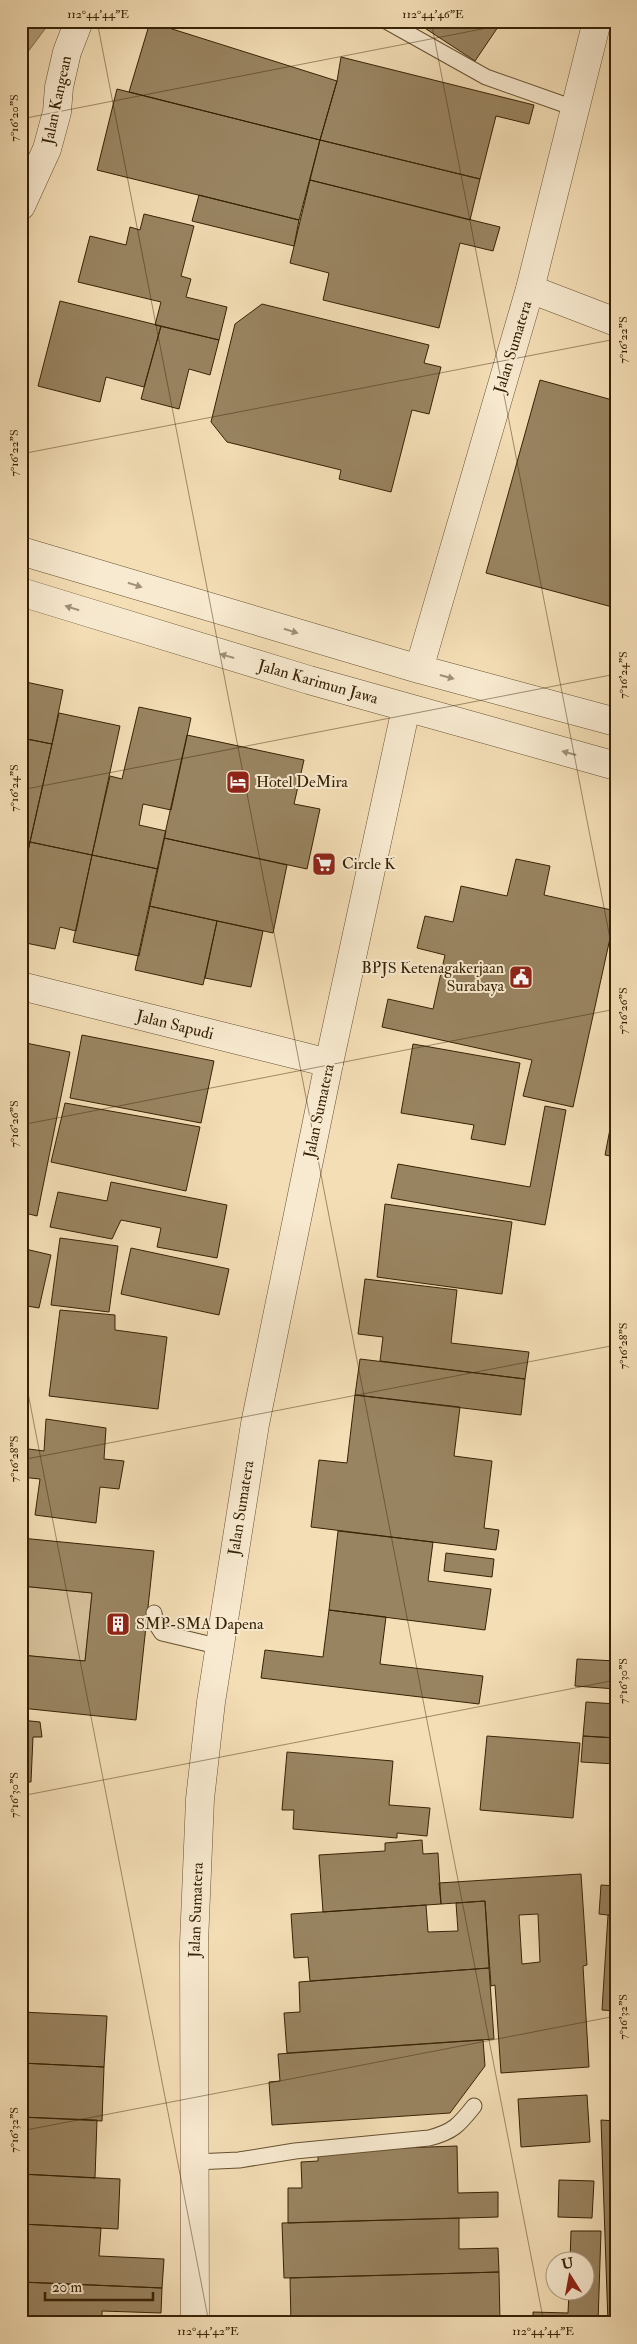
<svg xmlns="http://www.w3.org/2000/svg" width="637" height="2344" viewBox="0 0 637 2344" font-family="'IM FELL Double Pica',serif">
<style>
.green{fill:#d4be98;stroke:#86704e}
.water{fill:#b49e7a;stroke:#826c4b}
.building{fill:#998461;stroke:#372205;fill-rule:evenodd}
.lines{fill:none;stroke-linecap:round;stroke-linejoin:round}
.service-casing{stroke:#665131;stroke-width:17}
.minor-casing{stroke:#665131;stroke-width:29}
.tertiary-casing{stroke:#665131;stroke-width:29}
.service{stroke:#f8ead0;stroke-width:15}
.minor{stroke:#f8ead0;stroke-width:28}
.tertiary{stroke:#f8ead0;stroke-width:28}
.oneway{fill:#a19075}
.ticks{fill:none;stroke:#372205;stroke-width:1;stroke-opacity:0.45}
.labels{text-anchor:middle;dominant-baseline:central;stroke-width:4;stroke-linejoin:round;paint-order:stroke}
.street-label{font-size:16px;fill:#372205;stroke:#f8ead0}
.poi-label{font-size:16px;fill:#372205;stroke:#f8ead0;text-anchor:start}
.neatline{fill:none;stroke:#372205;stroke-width:2}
.ticks-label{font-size:12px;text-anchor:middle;fill:#372205}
</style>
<rect width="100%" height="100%" fill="#f4deb6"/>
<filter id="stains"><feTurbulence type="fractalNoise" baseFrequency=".004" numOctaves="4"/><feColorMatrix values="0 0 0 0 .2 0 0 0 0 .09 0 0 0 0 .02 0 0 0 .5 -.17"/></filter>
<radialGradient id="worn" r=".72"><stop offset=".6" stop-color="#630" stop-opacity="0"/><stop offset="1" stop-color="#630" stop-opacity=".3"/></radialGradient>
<path class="green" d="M21,1586L92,1593L85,1661L21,1655Z"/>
<path class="water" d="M21,21H51L21,61Z"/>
<path class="building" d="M414,21H489L498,27L475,61Z
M150,22L337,81L320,140L129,92Z
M341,57L534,105L529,124L496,116L480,179L320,140L337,81Z
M117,89L320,140L299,220L97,170Z
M320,140L480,179L470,220L310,180Z
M310,180L500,227L493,251L460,243L439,328L323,300L329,273L290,263Z
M199,195L299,220L294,246L192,221Z
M144,214L194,226L181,276L191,279L186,297L227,307L219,340L155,325L161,302L78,282L90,236L126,245L130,227L140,230Z
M60,301L161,326L144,387L106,377L100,402L38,386Z
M262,304L429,345L424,363L441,367L429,414L412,410L391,492L339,479L341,470L227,442L211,422L235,324Z
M161,326L219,340L210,375L189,369L179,409L141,399Z
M540,380L616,401V608L486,573Z
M21,681L63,690L52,744L21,738Z
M139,707L191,718L171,810L143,804L139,825L166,831L158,869L92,855L110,776L122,779Z
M59,713L120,726L92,855L30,842Z
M187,735L304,760L294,804L320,809L307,869L164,838Z
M22,738L52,744L30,842L21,840Z
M164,838L287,865L273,933L149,906Z
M21,840L30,842L21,884Z
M30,842L92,855L76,931L60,927L55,949L21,942V884Z
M92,855L158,869L139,956L73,942Z
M516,859L550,866L544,895L616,911L573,1107L523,1096L532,1060L382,1027L388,999L433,1009L445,955L417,948L425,916L453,922L461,886L507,896Z
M149,906L217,921L203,985L135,970Z
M217,921L263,931L251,987L205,978Z
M82,1035L214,1061L201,1123L70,1098Z
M21,1042L70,1052L37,1216L21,1212Z
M413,1044L520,1063L505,1145L471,1139L474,1125L401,1113Z
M616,1098V1157L605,1155Z
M65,1103L200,1127L186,1191L51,1162Z
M545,1106L566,1110L545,1225L391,1198L398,1164L530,1187Z
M111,1182L227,1205L217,1258L157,1247L161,1228L121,1220L112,1239L50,1227L58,1192L107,1201Z
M385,1204L512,1222L502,1294L377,1277Z
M60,1238L118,1246L109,1312L51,1305Z
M21,1248L51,1255L39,1308L21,1305Z
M131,1248L229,1269L219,1315L121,1294Z
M365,1279L457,1290L451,1343L529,1352L525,1379L380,1361L383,1337L358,1334Z
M60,1310L115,1315V1330L167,1337L158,1409L49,1396Z
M360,1359L525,1379L521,1415L355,1395Z
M355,1395L460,1407L454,1456L492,1461L484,1528L499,1530L496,1550L311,1527L319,1460L347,1463Z
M46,1419L106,1428L104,1459L124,1461L119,1489L100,1487L96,1523L35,1515L40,1479L21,1477V1448L44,1451Z
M338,1531L433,1542L428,1581L491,1589L485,1630L329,1610Z
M21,1538L154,1551L136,1720L21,1708V1655L85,1661L92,1593L21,1586Z
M446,1553L494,1559L492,1577L444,1571Z
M329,1610L386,1617L380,1664L483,1676L479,1704L261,1678L265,1650L323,1657Z
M577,1659L616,1661V1689L575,1686Z
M586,1702L616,1704V1738L583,1736Z
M21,1720L40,1722L42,1737H33L31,1782H23L21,1823Z
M487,1736L580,1743L573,1818L480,1810Z
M583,1736L616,1738V1764L581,1762Z
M287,1752L393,1761L389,1805L430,1808L427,1836L397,1833V1838L293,1829L294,1810H282Z
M422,1840L423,1854L438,1853L441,1904L323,1912L319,1855L385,1851V1843Z
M581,1874L587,1965L583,1966L589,2067L501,2073L495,1985L491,1986L485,1901L441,1904L439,1883ZM538,1914L540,1962L522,1964L519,1915Z
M601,1885L616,1886V1916L599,1914Z
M485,1901L489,1968L310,1981L308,1957L294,1958L291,1914L426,1905L428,1932L458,1931L456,1903Z
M608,1915L616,1916V2011L602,2010Z
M489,1968L494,2039L287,2053L284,2013L300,2012L299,1982Z
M21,2012L107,2016L104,2067L21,2063Z
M483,2040L485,2066L450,2113L272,2125L269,2082L280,2081L278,2054Z
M21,2063L104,2067L102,2121L21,2117Z
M587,2095L590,2142L521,2147L518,2099Z
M21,2117L97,2120L95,2178L21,2174Z
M601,2120L616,2121V2323H608Z
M457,2146L458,2193L498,2192V2217L288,2223V2188H302L301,2162L318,2161V2151Z
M21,2174L120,2179L118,2229L21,2224Z
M559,2180L594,2181L592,2218L558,2217Z
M459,2218V2249L498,2248L499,2272L284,2278L282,2223Z
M21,2224L101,2228L99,2256L164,2259L162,2288L21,2282Z
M571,2231H601L598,2323H533V2312L568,2313L569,2292H584V2262H570Z
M499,2272L500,2323H291L290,2278Z
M21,2282L162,2288L161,2313L102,2311V2323H21Z"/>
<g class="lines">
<g class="service-casing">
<path id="service" d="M386,21L486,77L574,108
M154,1613L156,1624L162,1633L221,1647
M195,2162L239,2160L295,2151L429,2138C453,2132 459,2125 474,2106"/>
</g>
<g class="minor-casing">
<path id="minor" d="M21,206L47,149L57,112L59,87L67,52L79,21
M530,289L616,322
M21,986L329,1063"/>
</g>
<g class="tertiary-casing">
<path id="tertiary" d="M21,551L419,669L616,722
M21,592L309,680L616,766
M419,669L530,289L597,21
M195,2323L194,1943L200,1799L211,1702L255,1424L329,1063L406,708"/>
</g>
<use href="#service" class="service"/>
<use href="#minor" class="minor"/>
<use href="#tertiary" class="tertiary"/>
</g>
<defs><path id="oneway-solid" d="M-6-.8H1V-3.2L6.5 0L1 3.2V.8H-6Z" transform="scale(1.25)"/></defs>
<g class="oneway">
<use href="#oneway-solid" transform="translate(135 585) rotate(17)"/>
<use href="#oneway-solid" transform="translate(72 608) rotate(-162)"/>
<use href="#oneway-solid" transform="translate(291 631) rotate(17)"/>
<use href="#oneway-solid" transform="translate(227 656) rotate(-164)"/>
<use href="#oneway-solid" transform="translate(447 677) rotate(15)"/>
<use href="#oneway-solid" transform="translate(569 753) rotate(-165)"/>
</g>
<path class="ticks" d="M97,21L544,2323M431,21L616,969M21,119L523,21M21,454L616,339M21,790L616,674M21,1125L616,1009M21,1357L209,2323M21,1460L616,1345M21,1796L616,1680M21,2131L616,2016"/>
<defs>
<g id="hotel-square" transform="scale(1.25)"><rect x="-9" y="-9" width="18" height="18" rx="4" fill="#8f2418" stroke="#f8ead0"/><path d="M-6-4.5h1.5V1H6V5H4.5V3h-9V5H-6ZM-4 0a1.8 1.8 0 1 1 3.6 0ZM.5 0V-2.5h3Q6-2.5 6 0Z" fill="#fff"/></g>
<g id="supermarket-square" transform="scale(1.25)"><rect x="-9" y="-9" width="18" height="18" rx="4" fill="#8f2418" stroke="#f8ead0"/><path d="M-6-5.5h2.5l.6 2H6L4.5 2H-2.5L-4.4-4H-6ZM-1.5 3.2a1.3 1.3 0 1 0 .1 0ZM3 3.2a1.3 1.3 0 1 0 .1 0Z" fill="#fff"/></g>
<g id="civic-square" transform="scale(1.25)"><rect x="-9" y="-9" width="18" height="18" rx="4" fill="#8f2418" stroke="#f8ead0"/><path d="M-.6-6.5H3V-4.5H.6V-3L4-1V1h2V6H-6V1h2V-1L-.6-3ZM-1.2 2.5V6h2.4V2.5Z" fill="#fff"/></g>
<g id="building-square" transform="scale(1.25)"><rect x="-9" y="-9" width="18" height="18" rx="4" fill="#8f2418" stroke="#f8ead0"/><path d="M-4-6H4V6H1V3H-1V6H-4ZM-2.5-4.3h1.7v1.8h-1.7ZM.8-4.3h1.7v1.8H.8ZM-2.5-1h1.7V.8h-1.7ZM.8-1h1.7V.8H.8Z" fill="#fff"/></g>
</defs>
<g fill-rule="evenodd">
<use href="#hotel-square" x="238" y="782"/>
<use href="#supermarket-square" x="324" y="864"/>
<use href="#civic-square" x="521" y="977"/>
<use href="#building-square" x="118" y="1624"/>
</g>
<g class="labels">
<g class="street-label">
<text transform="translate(57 100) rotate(-78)">Jalan Kangean</text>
<text transform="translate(513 347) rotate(-73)">Jalan Sumatera</text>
<text transform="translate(318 682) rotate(16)">Jalan Karimun Jawa</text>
<text transform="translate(175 1025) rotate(14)">Jalan Sapudi</text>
<text transform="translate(319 1111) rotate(-78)">Jalan Sumatera</text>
<text transform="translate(241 1508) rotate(-81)">Jalan Sumatera</text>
<text transform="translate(196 1910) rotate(-88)">Jalan Sumatera</text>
</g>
<g class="poi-label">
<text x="256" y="782">Hotel DeMira</text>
<text x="342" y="864">Circle K</text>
<text x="504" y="968" text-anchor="end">BPJS Ketenagakerjaan<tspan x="504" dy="18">Surabaya</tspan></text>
<text x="136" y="1624">SMP-SMA Dapena</text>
</g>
</g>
<rect width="637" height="2344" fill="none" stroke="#f4deb6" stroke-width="55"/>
<g transform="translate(570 2276) rotate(349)"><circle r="24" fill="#f8ead0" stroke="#ab9a7f"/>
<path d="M0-4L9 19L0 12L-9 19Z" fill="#8f2418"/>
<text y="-8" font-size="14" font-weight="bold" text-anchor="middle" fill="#372205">U</text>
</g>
<path d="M45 2292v8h108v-8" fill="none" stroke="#372205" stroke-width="2.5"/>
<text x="52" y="2292" font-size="15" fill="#372205" stroke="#f8ead0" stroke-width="4" paint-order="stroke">20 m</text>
<rect x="28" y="28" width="582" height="2288" class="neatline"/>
<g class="ticks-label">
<text x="98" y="18">112°44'44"E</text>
<text x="433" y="18">112°44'46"E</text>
<text transform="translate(14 118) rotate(-90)" y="4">7°16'20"S</text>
<text transform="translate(623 340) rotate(-90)" y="4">7°16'22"S</text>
<text transform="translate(14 453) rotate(-90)" y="4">7°16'22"S</text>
<text transform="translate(623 675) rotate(-90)" y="4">7°16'24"S</text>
<text transform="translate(14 788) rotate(-90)" y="4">7°16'24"S</text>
<text transform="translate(623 1011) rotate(-90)" y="4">7°16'26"S</text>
<text transform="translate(14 1124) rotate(-90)" y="4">7°16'26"S</text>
<text transform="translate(623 1346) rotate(-90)" y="4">7°16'28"S</text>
<text transform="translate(14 1459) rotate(-90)" y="4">7°16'28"S</text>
<text transform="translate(623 1681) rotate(-90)" y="4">7°16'30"S</text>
<text transform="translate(14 1795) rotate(-90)" y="4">7°16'30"S</text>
<text transform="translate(623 2017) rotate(-90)" y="4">7°16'32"S</text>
<text transform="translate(14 2130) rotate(-90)" y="4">7°16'32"S</text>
<text x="208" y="2335">112°44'42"E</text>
<text x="543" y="2335">112°44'44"E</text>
</g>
<rect width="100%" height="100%" filter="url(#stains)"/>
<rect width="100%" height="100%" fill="url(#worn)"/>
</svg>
